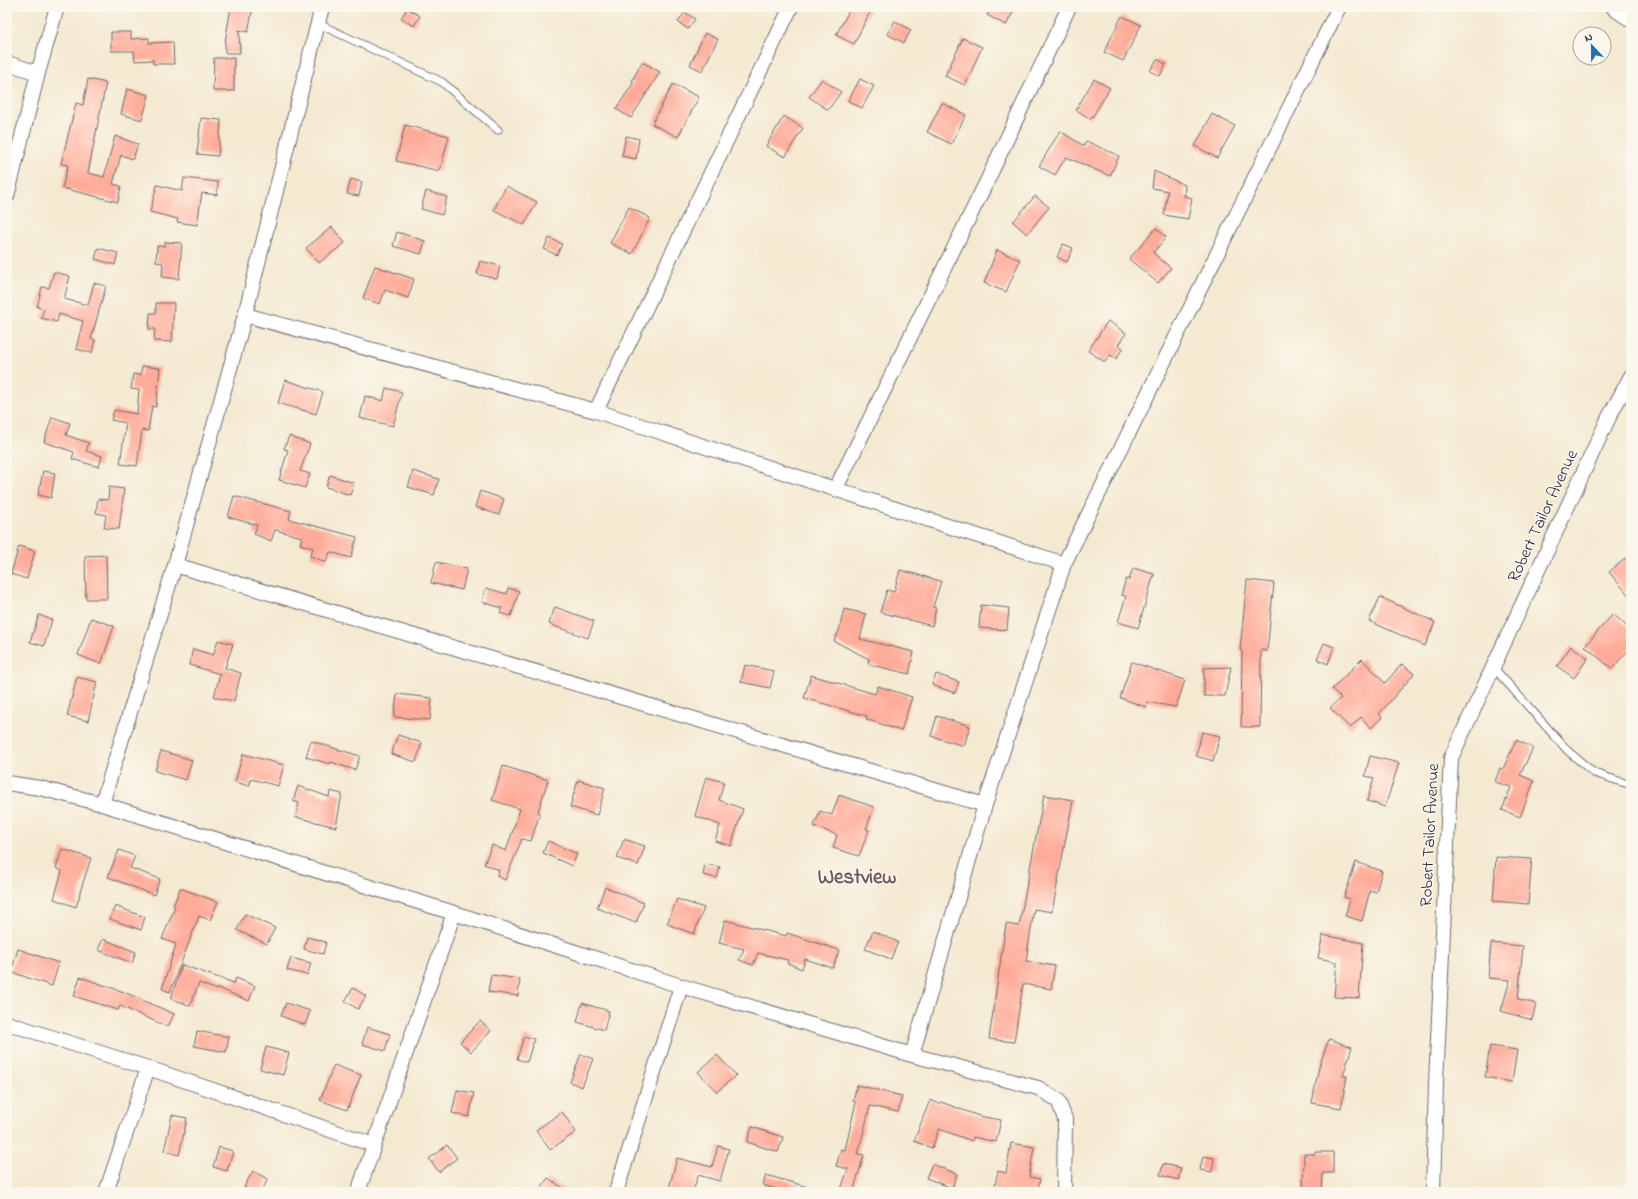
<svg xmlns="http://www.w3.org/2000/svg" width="1638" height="1199" viewBox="0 0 1638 1199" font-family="'Indie Flower',sans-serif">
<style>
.building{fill:#ffab99}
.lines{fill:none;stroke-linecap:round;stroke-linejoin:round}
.service-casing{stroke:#6c6870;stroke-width:9}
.minor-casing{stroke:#6c6870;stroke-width:16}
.secondary-casing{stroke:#6c6870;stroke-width:21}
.service{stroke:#fff;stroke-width:7}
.minor{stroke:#fff;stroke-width:14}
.secondary{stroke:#fff;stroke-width:19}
.labels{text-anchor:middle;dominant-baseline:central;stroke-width:3;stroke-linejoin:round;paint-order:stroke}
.street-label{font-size:17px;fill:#22223b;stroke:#fbf7ec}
.district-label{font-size:21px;font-weight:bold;fill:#6f525c;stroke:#fbf7ec}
</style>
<rect width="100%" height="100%" fill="#fbf7ec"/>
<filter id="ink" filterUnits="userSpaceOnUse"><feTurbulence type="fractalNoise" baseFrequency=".025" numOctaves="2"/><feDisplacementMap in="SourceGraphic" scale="8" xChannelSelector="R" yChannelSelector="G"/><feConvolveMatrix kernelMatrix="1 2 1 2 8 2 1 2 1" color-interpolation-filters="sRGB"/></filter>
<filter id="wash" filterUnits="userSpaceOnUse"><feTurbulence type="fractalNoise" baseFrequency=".012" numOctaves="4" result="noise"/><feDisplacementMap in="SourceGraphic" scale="16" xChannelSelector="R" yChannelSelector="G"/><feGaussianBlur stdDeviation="0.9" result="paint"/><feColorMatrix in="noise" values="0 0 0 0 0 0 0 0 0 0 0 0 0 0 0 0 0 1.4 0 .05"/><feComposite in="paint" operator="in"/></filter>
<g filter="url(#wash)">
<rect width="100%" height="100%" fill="#f4e9d1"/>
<g id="blocks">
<path class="building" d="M231,7H253L248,32L239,30L240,53H225V42Z
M851,7H864L871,10L854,44L836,35Z
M992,7H1016L1006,25L987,15Z
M407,8L420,16L414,26L401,18Z
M685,12L695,19L688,29L678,22Z
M1122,16L1141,25L1123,61L1104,52Z
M895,21L911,30L904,43L887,34Z
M111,32H131V39L149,38V43L173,42L174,64H153V60L135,61L134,51H111Z
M705,33L718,39L702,71L690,65Z
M963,38L982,47L965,85L945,76Z
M214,58H234V91H213Z
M1157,59L1166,64L1160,76L1150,71Z
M642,62L660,72L631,118L616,109L634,82L632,81Z
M88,79L106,83L88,173L104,177L115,136L138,144L133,159L121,155L113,184L121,186L118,202L62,188L68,165L61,164L76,103L83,105Z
M822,79L841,92L828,110L809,97Z
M860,79L874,86L862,108L848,101Z
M1094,79L1110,88L1091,119L1076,110Z
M673,84L699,97L678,137L652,124Z
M127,89L149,95L142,120L121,114Z
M942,103L966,115L951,144L927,132Z
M1212,114L1235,126L1217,158L1195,146Z
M784,116L803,128L785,157L766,146Z
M201,118L221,120L218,156L197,154Z
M405,125L449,136L440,171L396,161Z
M1060,131L1084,146L1086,141L1119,156L1110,176L1066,157L1055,175L1039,166Z
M626,136L639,139L636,159L622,156Z
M1154,171L1185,185L1184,196L1192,198L1188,219L1164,215L1168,191L1152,188Z
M184,178L218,182L217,195L202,193L197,225L177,222L178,219L150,212L157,185L182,191Z
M351,179L362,182L359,196L347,194Z
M506,186L537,202L524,225L494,210Z
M426,191L447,197L442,215L421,209Z
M1035,196L1049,207L1027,234L1013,222Z
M629,207L650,218L632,254L610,243Z
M332,227L345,243L319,263L306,248Z
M1156,228L1166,237L1153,253L1171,268L1158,283L1129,259Z
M397,232L425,241L421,254L393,246Z
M549,238L562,244L557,255L544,249Z
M165,242L182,243L179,279L162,277L163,263L156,262L157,246H165Z
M1063,244L1073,248L1067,262L1057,257Z
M98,248L118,253L115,265L95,259Z
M997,250L1020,260L1006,292L984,283Z
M480,261L500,266L497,279L477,274Z
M375,266L414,279L408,298L385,290L380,304L363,298Z
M54,272L70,276L64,299L88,305L94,283L106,286L91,339L95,340L92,353L76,349L83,321L59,314L57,322L41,318L44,309L37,307L42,287L49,288Z
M156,303H174L172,342L154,341L155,329H149L150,313H156Z
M1108,321L1126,333L1118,345L1123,348L1116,359L1110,355L1105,362L1088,351Z
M142,366L160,368L156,407L152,406L148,431L142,430L137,466L120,464L126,423L111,420L114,410L137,414L139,390L131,389L133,374L141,375Z
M285,380L323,392L316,414L278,403Z
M386,388L402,392L393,426L360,418L365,396L383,401Z
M52,417L70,423L66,435L89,443L86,451L102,456L99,467L72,459L74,452L44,442Z
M289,436L310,444L300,471L310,474L305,488L279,480L288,450L284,449Z
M43,471L55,473L51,498L38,495Z
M413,471L439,479L434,495L408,487Z
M330,475L354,483L350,495L326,487Z
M109,487L124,489L119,529L104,528L106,515L96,513L98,499L108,500Z
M480,491L504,499L499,515L475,507Z
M234,496L291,511L289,519L357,537L351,558L330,552L326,562L310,556L313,548L300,544L302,537L275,530L271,541L254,534L257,525L228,517Z
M19,546L35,551L27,579L11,574Z
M1631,554V598L1609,572Z
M106,555L107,599H86L85,556Z
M436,562L467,569L462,590L431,583Z
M1133,568L1154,574L1138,628L1118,622L1126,596L1121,595L1126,579L1129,580Z
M900,570L941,581L933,607L936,608L932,626L880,612L887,590L894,592Z
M1247,580L1274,583L1267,651L1261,650L1260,727H1241L1242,651L1240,650Z
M486,588L507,594L508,588L519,591L511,616L500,613L502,608L482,602Z
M1380,597L1435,622L1425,646L1369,621Z
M981,605L1009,608L1007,630L979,628Z
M555,607L594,621L588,638L549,624Z
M844,609L866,614L860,639L914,652L909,674L868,664L869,659L834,641L839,631Z
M1613,614L1631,630V647L1612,669L1585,646Z
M39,615L52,620L44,646L30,642Z
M91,618L114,626L101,664L78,655Z
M218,640L233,644L225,668L241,673L234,701L214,697L220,674L189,665L193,649L213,655Z
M1324,643L1334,647L1328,664L1317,659Z
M1571,646L1588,658L1574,678L1557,666Z
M1362,659L1385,683L1402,664L1414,674L1379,714L1382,717L1371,728L1361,717L1350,728L1330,708L1341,698L1332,689Z
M1132,662L1185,680L1176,707L1147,702L1146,707L1120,698Z
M745,665L774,671L770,688L741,682Z
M1231,667L1225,696H1204V668Z
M936,674L959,682L955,693L932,685Z
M811,675L875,694L878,686L912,697L901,731L866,719L867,716L804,698Z
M77,677L97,682L88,721L67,716Z
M397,694L432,698L430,720L394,717Z
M937,716L970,726L964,746L931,736Z
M1202,732L1220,736L1213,761L1196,756Z
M398,735L422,743L416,762L391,754Z
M1516,740L1533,748L1520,775L1534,781L1520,817L1502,810L1511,787L1495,782L1500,768L1503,769Z
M311,741L360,756L355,770L331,762L330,764L306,757Z
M161,751L192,760L186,780L155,771Z
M243,754L284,765L278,786L251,779L249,786L235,782Z
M1370,756L1399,763L1385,807L1367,801L1374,778L1365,776Z
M503,766L548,780L538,812L540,813L531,841L522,839L505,880L497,876L499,870L484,864L492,845L506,851L520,809L492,800Z
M706,777L724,782L719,800L743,809L731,846L715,841L720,825L695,816Z
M578,780L605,788L597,815L570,807Z
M298,786L329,797L330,791L342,794L336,827L295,817L299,803L293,801Z
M839,795L874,807L866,829L869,830L859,856L833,848L837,835L814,826L820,811L832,815Z
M1044,795L1073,800L1052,912L1034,909L1026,961L1055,966L1051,989L1023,984L1014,1042L989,1039L1006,924L1019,926Z
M624,839L645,846L638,865L617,858Z
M548,841L577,854L572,866L543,853Z
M62,849L91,858L79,895H80L76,907L54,899L62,871L56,868Z
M119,850L135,856L130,868L160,879L154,895L108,877Z
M1496,857L1532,859L1528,904L1493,901Z
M1356,862L1382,871L1376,892L1370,890L1362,921L1345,916L1350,899L1344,897Z
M705,864L720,867L717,878L703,875Z
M605,887L644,903L636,923L597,908Z
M180,888L218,902L210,920L199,916L170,992L162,989L176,944L162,939L175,907L173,906Z
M677,899L704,908L694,934L667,924Z
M115,906L145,917L141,930L110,919Z
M245,914L275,928L267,944L237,930Z
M725,920L786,936L787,933L839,950L833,968L805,959L802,969L787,963L788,960L758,953L753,965L739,960L744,949L719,943Z
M873,931L898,942L891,959L865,949Z
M1323,935L1363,943L1359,998L1334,997L1337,962L1318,958Z
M307,937L326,942L323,954L304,949Z
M103,939L136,952L132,963L98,950Z
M1491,943L1523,946L1518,999L1536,1004L1532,1020L1501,1011L1510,980L1488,978Z
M18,949L59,963L52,986L11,972Z
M291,958L311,963L307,975L287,970Z
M182,965L234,983L236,978L255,986L249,1001L218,988L217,990L199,983L190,1006L171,998Z
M491,975L520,979L518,996L488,992Z
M80,977L124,992L174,1014L168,1027L120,1006L118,1010L74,996Z
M353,988L366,996L358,1009L345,1001Z
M286,1003L310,1011L305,1025L281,1016Z
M582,1003L609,1011L604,1030L577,1022Z
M480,1021L491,1031L471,1052L460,1042Z
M367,1027L390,1034L385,1051L362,1044Z
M197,1031L229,1037L226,1052L194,1046Z
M524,1036L534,1039L527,1062L517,1059Z
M1329,1039L1352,1047L1343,1076H1347L1341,1108L1312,1103L1319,1067Z
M1490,1046L1517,1050L1512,1082L1485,1077Z
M266,1047L289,1053L283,1075L260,1069Z
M581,1054L593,1059L582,1087L570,1082Z
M717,1055L736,1075L717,1092L698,1072Z
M334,1065L361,1075L347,1110L320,1100Z
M857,1085L902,1096L898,1112L870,1106L858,1154L864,1155L853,1192H840L848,1169L836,1166L841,1149L845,1150L856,1102L853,1101Z
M457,1090L474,1093L469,1117L452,1113Z
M930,1100L940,1104L941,1102L979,1116L1001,1120L996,1142L973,1137L972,1141L939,1129L932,1148L914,1141Z
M562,1112L576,1132L550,1150L536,1130Z
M172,1115L187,1118L179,1155L164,1151Z
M752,1127L783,1137L778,1152L747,1142Z
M1011,1143L1034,1147L1029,1177L1040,1179L1037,1192H1005L994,1190L998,1171L1006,1173Z
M447,1145L457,1158L439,1172L429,1159Z
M718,1146L729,1149L720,1181L698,1175L693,1192H668L677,1158L712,1167Z
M219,1147L233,1151L227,1171L213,1167Z
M1315,1152H1333V1173H1323L1322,1192H1303L1304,1154H1315Z
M1203,1156L1214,1158L1212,1172L1200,1170Z
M932,1164L957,1174L952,1188L926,1178Z
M1163,1164L1181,1168L1178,1180L1160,1175Z
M253,1171L268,1179L261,1192H253L244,1187Z
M766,1175L815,1189L814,1192H785L763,1185Z
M548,1178L569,1192H538Z"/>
</g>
</g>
<g filter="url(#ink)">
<use href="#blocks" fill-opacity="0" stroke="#6c6870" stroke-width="1"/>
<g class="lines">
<g class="service-casing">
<path id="service" d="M319,24L442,82L498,130
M1493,667L1568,751L1594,773L1631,785"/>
</g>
<g class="minor-casing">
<path id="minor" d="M7,63L38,73
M7,196L38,73L57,7
M245,315L596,411L1064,564
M596,411L791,7
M836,488L988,179L1069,7
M175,565L985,805
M7,783L40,788L102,804L454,913L681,986L912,1055L1038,1088L1058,1100L1065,1119L1064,1192
M102,804L175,565L245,315L322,7
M7,1023L148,1068L374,1145
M912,1055L985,805L1064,564L1339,7
M106,1192L148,1068
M358,1192L454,913
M616,1192L681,986
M1433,1192L1436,1083L1451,758L1609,417L1631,376"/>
</g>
<g class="secondary-casing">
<path id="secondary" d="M1616,7L1631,17"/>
</g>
<use href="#service" class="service"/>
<use href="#minor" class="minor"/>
<use href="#secondary" class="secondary"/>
</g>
</g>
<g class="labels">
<g class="street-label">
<text transform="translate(1543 516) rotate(-65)">Robert Tailor Avenue</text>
<text transform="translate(1430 835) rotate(-87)">Robert Tailor Avenue</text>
</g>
<g class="district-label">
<text x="857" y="878">Westview</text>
</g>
</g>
<rect width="1638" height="1199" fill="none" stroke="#fbf7ec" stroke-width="24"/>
<g transform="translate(1592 46) rotate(338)"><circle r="19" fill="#fbf7ec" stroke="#a4a2a5"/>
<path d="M0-3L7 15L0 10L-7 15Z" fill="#1f6fb2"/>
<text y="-6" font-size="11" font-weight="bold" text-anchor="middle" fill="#22223b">N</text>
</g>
</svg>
